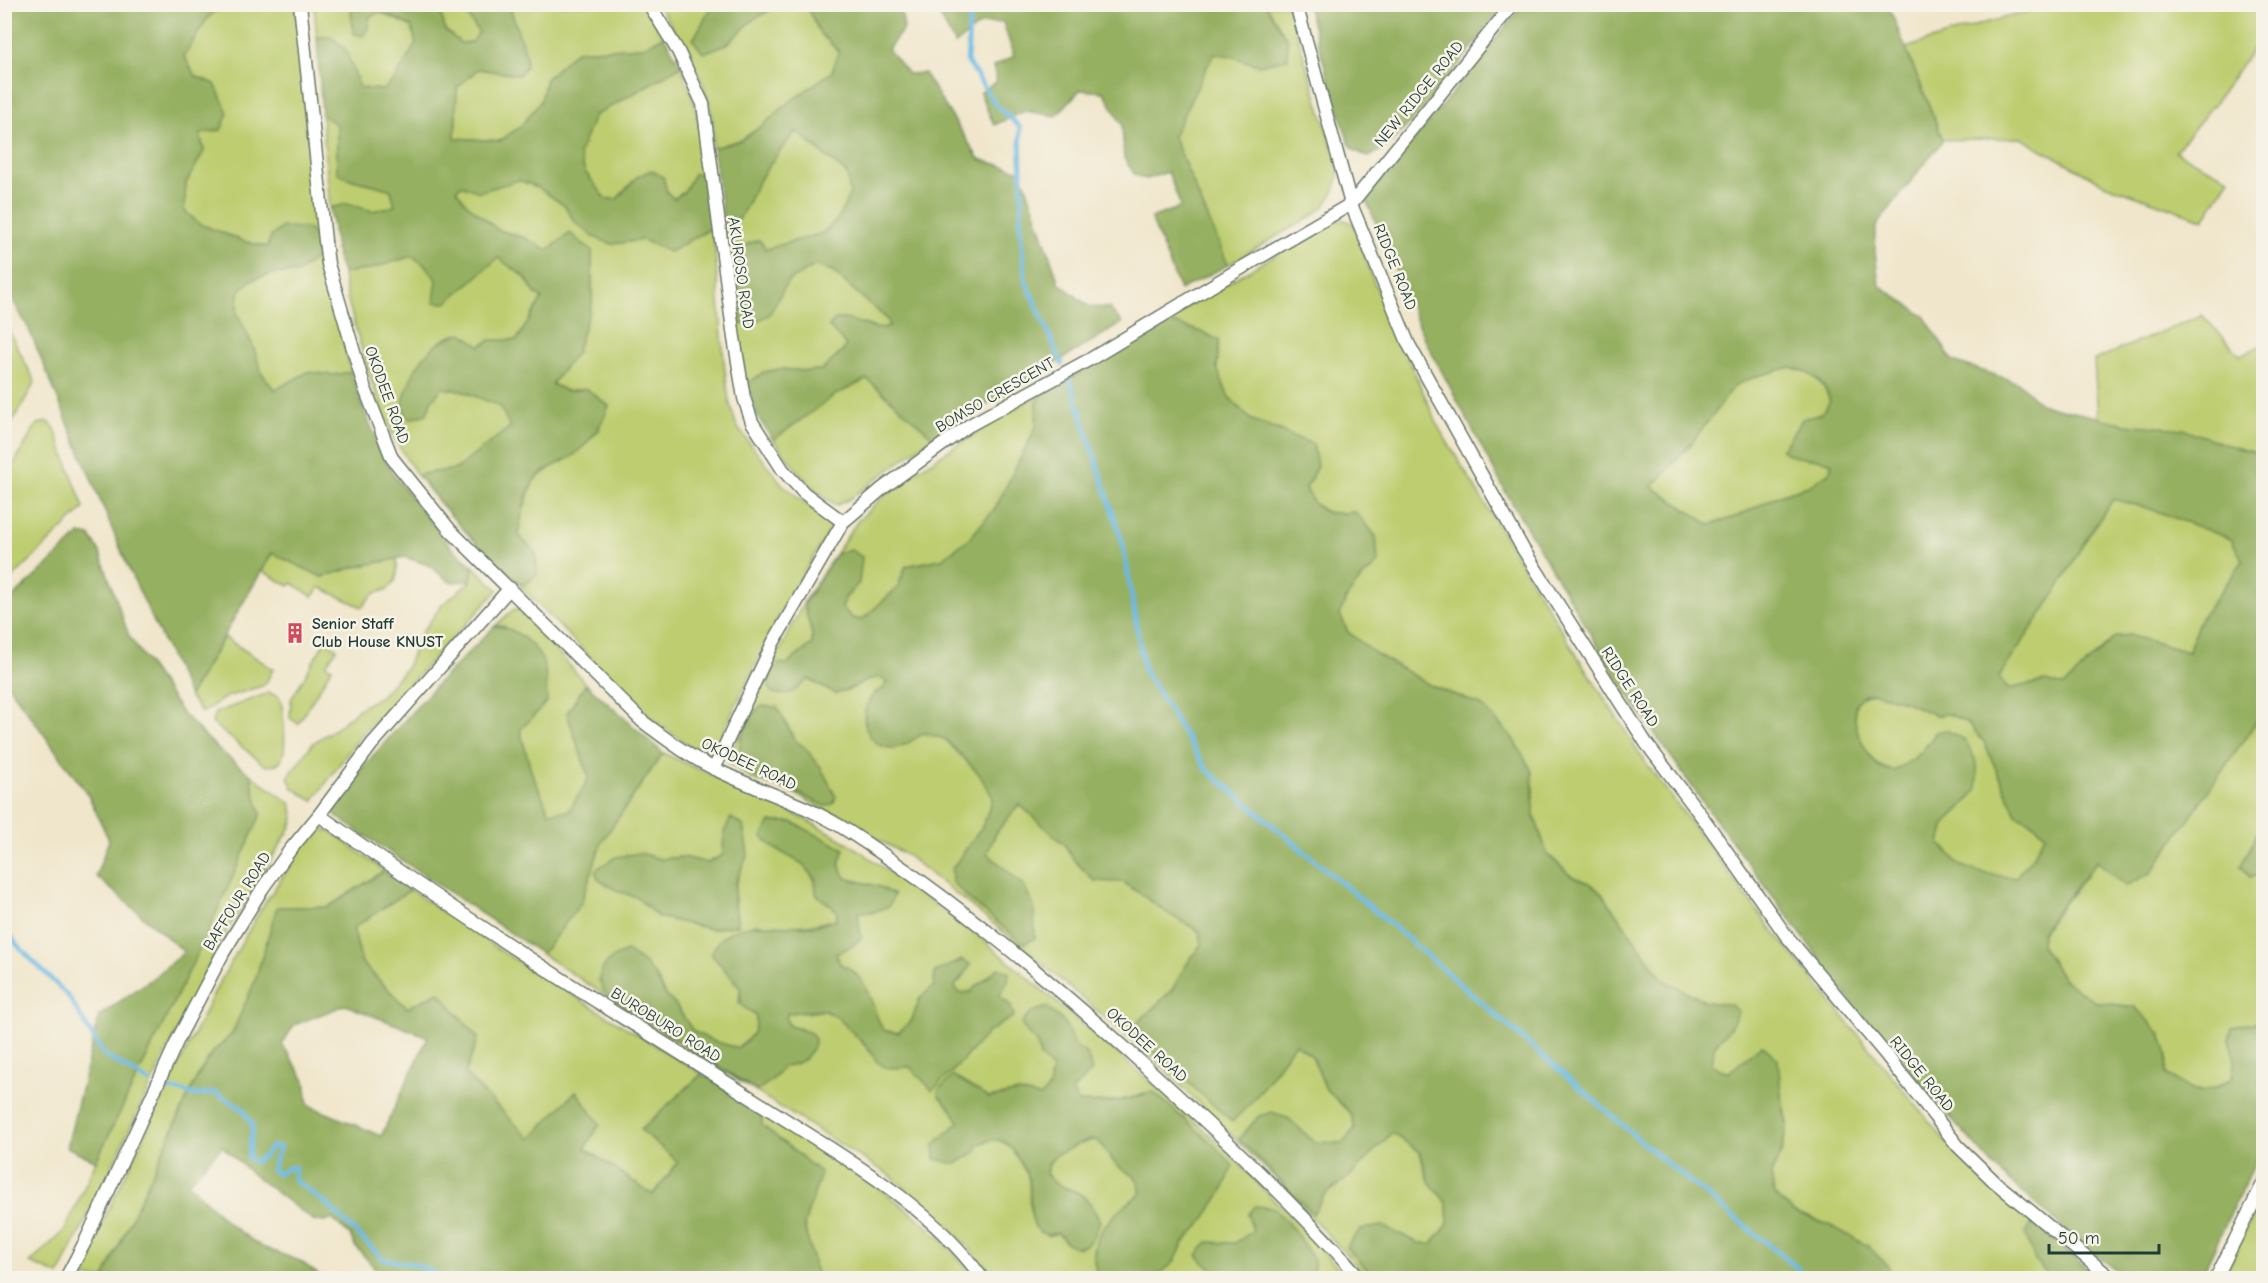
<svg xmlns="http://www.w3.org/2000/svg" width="2268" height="1283" viewBox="0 0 2268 1283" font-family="'Comic Neue',sans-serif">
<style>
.green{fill:#bdcd6f;stroke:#6e8552;stroke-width:1.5;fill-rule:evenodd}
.forest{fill:#96b062;stroke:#5a764b;stroke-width:1.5;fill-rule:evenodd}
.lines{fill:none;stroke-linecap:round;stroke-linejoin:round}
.stream{stroke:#68b9e4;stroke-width:4.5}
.street-casing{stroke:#687869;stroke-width:15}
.street{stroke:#fff;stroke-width:12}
.labels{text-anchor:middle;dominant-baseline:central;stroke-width:5;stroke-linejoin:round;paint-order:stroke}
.street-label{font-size:16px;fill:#1f3d34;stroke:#f7f3e8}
.poi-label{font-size:16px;font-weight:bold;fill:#1f3d34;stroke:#f7f3e8;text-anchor:start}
</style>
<rect width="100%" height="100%" fill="#f7f3e8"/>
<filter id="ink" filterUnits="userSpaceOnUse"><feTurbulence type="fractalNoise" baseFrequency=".0167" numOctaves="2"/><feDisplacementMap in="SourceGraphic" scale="12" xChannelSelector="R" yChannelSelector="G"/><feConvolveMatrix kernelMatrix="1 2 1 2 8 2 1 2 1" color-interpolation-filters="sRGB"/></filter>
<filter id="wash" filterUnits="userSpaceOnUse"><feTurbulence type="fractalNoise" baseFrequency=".008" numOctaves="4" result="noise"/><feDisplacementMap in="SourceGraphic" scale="24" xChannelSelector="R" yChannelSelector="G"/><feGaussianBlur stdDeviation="1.35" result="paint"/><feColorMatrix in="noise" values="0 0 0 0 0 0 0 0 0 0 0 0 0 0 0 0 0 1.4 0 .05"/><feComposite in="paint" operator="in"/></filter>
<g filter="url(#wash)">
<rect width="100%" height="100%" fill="#f0e6cb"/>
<path class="green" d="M2042,4L2263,5V34L2214,104L2175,152L2229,178L2204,220L2104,184L2021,138L1943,140L1906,48L1988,22L2031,11Z
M221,5H296L318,238L307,228L271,237L267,247L243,241L197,223L184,210L186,183L204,151L200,134L215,84L195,76L184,56L206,20Z
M314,5H355L351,13L368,29L369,17L380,12L412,27L416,44L395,79L383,90L360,88L353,71L330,36L317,38Z
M439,5H461L479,33L472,42L460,43L445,30Z
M509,5H643L664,36L643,47L576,51L546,79L541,101L521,126L500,141L455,138L457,88L478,69L519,75L516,25Z
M658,5H713L693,40L727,44L755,18L780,5H806L820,33L839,52L832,72L788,103L763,125L741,140L713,148C713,135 714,123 711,110C703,74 678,35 658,5Z
M1266,5H1288L1339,170C1337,188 1330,203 1315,214L1228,265L1173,136L1214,52L1231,56L1258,65L1287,39Z
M681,66C696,102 703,135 706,173L694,174L684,192L673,199L667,193L663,177L638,176L617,199H606L585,172L579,154L594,116Z
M322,115L337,124V172C352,183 373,183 391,190L396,207L372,211L347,204L330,208Z
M796,131L847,174L850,193L838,219L823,233L766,249L759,240L745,245H726L724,223L738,220C746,210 749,198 756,186C767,166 781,149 796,131Z
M519,180L537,187L565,206L574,221L612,244L643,240L670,252L713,227L724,362L729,401L737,427L782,484L813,510L834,523L783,608L715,748L709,753H700L648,716L513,579L524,585L536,553L518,535L522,514L534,480L552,467L574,455L600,429L587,389L566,391L552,384L576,353L592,303V251L548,250L525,238L498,230L466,203L456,190L461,185H499Z
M1345,220L1354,224L1373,280L1440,430L1581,662L1645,762L1769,926L1951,1148L2007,1201L2099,1278L2033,1223L2035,1260L2050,1278H1892L1887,1265L1829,1225L1794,1212L1774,1194L1771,1174L1782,1150L1787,1124L1781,1095L1762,1046L1729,1072L1719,1069L1712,1063L1714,1047L1731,1026V1005L1706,1002L1662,979L1603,895L1590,883L1571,876L1547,853L1534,815L1532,771L1464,698L1431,686L1373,652L1348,632L1340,615C1346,592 1360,579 1378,563L1355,512L1331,515L1312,502L1306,488L1317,466L1283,431L1249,419L1228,396L1217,368L1219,340L1036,427L996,507L970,538L942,559L906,566L898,587L862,620L852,618L842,608L845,598L859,583L836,554L804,604C806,617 814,631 812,644L787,664L792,692L808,679L825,689L848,691L865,680L880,677L887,681L883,689L875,692L881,746L899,747L924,733L945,739L980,775L994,798L983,825L952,869V882L970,900L1024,944V886L987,853L996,833L1019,804L1065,845L1074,860L1095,881L1123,882L1171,915L1199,931L1202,943L1185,967L1172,990L1130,1030L1255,1098L1295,1043L1312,1056L1326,1089L1351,1114L1355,1128L1343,1143L1314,1142L1289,1119L1324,1195L1338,1186L1392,1132L1420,1152L1424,1168L1430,1183L1447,1203L1448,1224L1432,1244L1418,1243L1402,1234L1346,1247L1375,1278H1368L1277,1180L1151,1056L1011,938L908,856L794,793L749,778L728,762L741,728L806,598L857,522L896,484L1007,413L1333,221ZM761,706L785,720L826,806L773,781L753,776L740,739L748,718Z
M319,256L351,372L334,375L308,372L275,390L262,374L253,346L237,313L239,291L251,280L274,273H297Z
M412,256L426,266L437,280L465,287L497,257L525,277L535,293L542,299L517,340H491L480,346L462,333L402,406L409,419L427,414L431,401L442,388L460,390L500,406L511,427L456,469L422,474L419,477C387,435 372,386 358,336C352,315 345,295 343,273L367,270Z
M814,266L831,270L887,319L890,325C873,334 871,322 858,323C848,323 838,326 829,327L846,345L843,351L822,370L806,371L780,369L764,372L747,384L736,325L755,322L788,281Z
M2202,315L2241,356L2263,344V455L2224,444L2098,419L2094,360Z
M5,323L35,382L5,435Z
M1790,367C1810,371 1825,382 1830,402L1824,413L1815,417L1807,459H1826L1832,464L1830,472L1809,486L1782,494L1738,516L1710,525L1652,487L1690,445L1735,385L1757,376Z
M868,379L933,437L851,498L837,505C812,494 791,460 773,440L835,395Z
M48,422L54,427L84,508L5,585V479L37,424Z
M2113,499L2148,508L2231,539L2243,561L2199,621L2188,652L2129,635L2115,637L2064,686L2046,681L2008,689L1998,677L2056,592L2085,541Z
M272,553L322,577L355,567L397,559V574L395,581L388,589L373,594L362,607L319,587L313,597L292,583L289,586L262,571Z
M473,566L498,590L358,739L313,801L293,788L288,777L313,743L335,729L360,708L381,696L407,667L420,635L442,605L471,581Z
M514,609L522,612L586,684L567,713L589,778L569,811L549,812L531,771L520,730L547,702L505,626H495Z
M224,637L273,669L266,683L262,686L226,697L202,713L189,696Z
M325,641L337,649L326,665L332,668L298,724L290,718L291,700Z
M268,693L278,696C284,703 287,749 282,758C279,765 273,766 266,766L212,723L215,713Z
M1875,693L1901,700L1935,715L1949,714L1967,722L1984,742L2016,814L2030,821L2045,834L2034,855L2015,879L1982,873L1961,866L1940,843L1945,823L1960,809L1936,732C1925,751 1912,762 1893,771C1889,770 1883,768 1879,766C1864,755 1850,723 1856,705C1858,696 1867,695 1875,693Z
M2263,712V821L2241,866L2250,877L2263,875V1021L2232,1027L2229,1039L2235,1059L2232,1079C2199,1097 2197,1094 2166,1074L2167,1051L2135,1007L2095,1002L2063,979L2041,946L2042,932L2097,861L2151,873Z
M663,753L773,803L833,834L860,851L977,935L1145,1077L1223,1147L1308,1235L1347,1278H1313L1314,1260L1253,1231L1235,1243H1208L1222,1275L1243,1276L1246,1278H1153L1172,1264L1179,1253L1182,1245L1204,1220L1214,1145L1152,1091C1129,1101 1104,1103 1078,1102L1072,1091L1091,1071L1074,1045L1065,1023L1028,1034L1037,1041L1040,1056L1052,1069L1049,1088L1040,1097L1019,1092L989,1098L952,1077L939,1096L952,1110L959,1122L934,1145H976L996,1139L1009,1144L1029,1177L1030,1210L1035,1227L1047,1236L1058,1233L1065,1242L1091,1204C1086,1200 1081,1193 1075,1191C1061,1185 1056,1188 1046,1173C1048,1167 1050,1160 1055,1156C1061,1151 1090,1139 1097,1140C1104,1147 1109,1157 1116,1164C1130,1178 1136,1168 1141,1194C1112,1214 1083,1238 1098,1276L1094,1278H996L954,1232L891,1176L678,1043L542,954L581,903L602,841ZM770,822H791L844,849L839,864L846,878L880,887L874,912H858L861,938L852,946L836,953L840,964L866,987L874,1013L883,1030L898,1033L912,1020L920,998L934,986L935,972L962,960L963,977L954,987L960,993L970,992L979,986L1008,981L999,996L1010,1005L1014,1016L988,1032L952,1072L910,1067L886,1068C869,1055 846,1016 825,1011C819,1010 812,1013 806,1013C800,1013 795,1011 788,1013L786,1019L789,1026L802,1029L795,1064L783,1066L773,1079L599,981L656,977L664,993L677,1007L693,1031L710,1040L737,1048C746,1043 762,1028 755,1015C753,1011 744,1006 739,1003L740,987L734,982L753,924C781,926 809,928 836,919L837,911L803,864L774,848ZM724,832L748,854C734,885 732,890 738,925L711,929L658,917L638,898L640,853L660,859L683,857L707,863L723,855Z
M251,775L291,804L294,819L291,827L220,942L59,1275L30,1263L65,1230L96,1161L204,940L261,814L254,792Z
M321,828L333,833L384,871L328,907H277L255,981L232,1034L212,1053L198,1075L104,1278H75L216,989L261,909L314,830Z
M410,890L509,956L702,1074L641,1129L679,1162L652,1195L585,1148L576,1092L530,1140L465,1074L478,1038L439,992L407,1008L362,963L353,928Z
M761,1109C817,1146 875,1181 926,1225C944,1241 960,1260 976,1278H817L804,1224L821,1173L762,1125Z
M2263,1192V1278H2224L2262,1195Z"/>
<path class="forest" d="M142,4L149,9L161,5H221L206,20L184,56L195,76L215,84L228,113L221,130L200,134L204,151L186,183L184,210L198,223L243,241L267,247L271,237L282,227L307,228L318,238L319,256L297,273H274L251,280L239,291L237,313L253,346L262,374L275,390L308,372L334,375L351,372L364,411L392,473L453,549L473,566L471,581L450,582L428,565L405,557L355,567L322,577L272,553L189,696L128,567L28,327L5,287L4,5Z
M713,4H780V5L755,18L727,44L703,53L693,40Z
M355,5H439L445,30L461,43L472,42L479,33L461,5H509L526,55V66L519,75L478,69L457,88L455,138L500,141L521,126L541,101L546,79L576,51L643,47L664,36L681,66L594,116L579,154L585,172L606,199H617L638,176L651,170L663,177L667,192L674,199L684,192L694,174L706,173L713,227L670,252L643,240L612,244L594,237L574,221L565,206L537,187L519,180L479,192L461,185L456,190L466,203L498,230L525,238L548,250L570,233L592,251V303L576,353L552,384L566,391L587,389L609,406C601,426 592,440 575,454C563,464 541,468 533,482C524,497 521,518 518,535L536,553L537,575L524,585C510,578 500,566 488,555C463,530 440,504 419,477L422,474L456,469L510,427L500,406L460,390L442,388L431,401L427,414L409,419L402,406C410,373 426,341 462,333L480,346L490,340H517L542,299L535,293L525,277L498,258L446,303L434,302L437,280L426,266L412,256L367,270L343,273L337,256L330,208L347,204L372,211L395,206L391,190C373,183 352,183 337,172V125L322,115L317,38L330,36L346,50L360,88L383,90L395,79L416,44L412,27L396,18L380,12L369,17L368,29L363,36L354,34L351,13Z
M806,5H900L904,28L888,49L908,74L924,73L979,159L1021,171L1059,283L1090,307L1109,308L1122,323L933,437L867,379L835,395L773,440L757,416L747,384L764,372L780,369L806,371L822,370L843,351L846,345L829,327L835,319C859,316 872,336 890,325L887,319L831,270L814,266L788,281L769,315L755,322L736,325L726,245H745L759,240L766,249L823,233L838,219L850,193L847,174L796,131C781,149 767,166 756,186C749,198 746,210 737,221L724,223L713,148L741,140L763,125L788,103L832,72L839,51L820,33Z
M940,5H1266L1287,39L1288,59L1258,65L1231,56L1214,53L1173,136L1228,265L1180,290L1151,218L1181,207L1168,172L1146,179L1135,175L1124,158L1122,125L1104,92L1080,90L1056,116L1025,111L994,125L980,93L997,81L993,67L1014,56L1003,22L981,24L955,44L940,16Z
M1307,5H1504C1479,37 1401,147 1368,157L1354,150L1349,143L1328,77Z
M1523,5H1888L1943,140L1876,226L1875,252L1879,285L1924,316L1953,361L2019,383L2040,404L2125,424L2184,429L2224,444L2263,455V712L2151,873L2125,886L2097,861L2053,915L2042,932L2041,945L2063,979L2095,1002L2135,1007L2161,1034L2167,1051L2166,1074C2197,1094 2199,1097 2232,1079L2235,1059L2229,1039L2232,1027L2263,1021V1146L2200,1278H2127L2084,1246L1996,1169L1865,1020L1707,808L1623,688L1506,493L1424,338L1366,199L1476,64ZM1790,367C1810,371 1825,382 1830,401C1823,414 1818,417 1803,418L1782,450C1796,463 1818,454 1832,464L1830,472L1809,486L1782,494L1738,516L1710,525L1652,487L1690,445L1735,385L1757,376ZM2113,499L2148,508L2231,539L2243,561L2199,621L2188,652L2129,635L2115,637L2064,686L2046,681L2008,689L1999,677L2056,592L2085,541ZM1875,693L1901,700L1935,715L1949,714L1967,722L1984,742L2016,814L2030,821L2045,834L2034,855L2015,878L1982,873L1961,866L1940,844L1945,823L1960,809L1977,790V763L1965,740L1946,730L1936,732C1925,751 1912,762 1893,771C1889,770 1883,768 1879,766C1865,755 1844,711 1861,697C1865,694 1870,694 1875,693Z
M1166,321L1202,332L1219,340L1217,368L1228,396L1250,419L1313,444L1317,466L1306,488C1317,515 1328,515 1355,512L1376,536L1378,563C1360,579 1346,592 1340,615L1348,632L1373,652L1431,686L1481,705L1512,737L1532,771L1534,815L1547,854L1571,876L1590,883L1603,895L1662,979L1706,1002L1731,1005L1738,1012L1731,1026L1714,1047L1712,1063L1719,1069L1729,1072L1762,1045L1778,1059L1781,1095L1787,1124L1782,1150L1771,1174L1774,1194L1794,1212L1829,1225L1867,1245L1887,1265L1892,1278H1375L1346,1247L1361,1229L1383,1226L1418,1243L1432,1244L1448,1224L1447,1203L1430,1183L1420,1152L1392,1133L1350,1176L1324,1195L1313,1214L1239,1139L1259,1116L1272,1112L1289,1119L1314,1142L1343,1143L1355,1128L1351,1114L1326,1089L1312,1056L1295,1043L1255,1098L1232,1122L1130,1030L1172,990L1185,967L1202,943L1199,931L1171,915L1123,882L1095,881L1074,860L1065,845L1019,804L996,833L987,853L1024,886L1034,907L1035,938L1024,944L970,900L952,882V869L983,825L993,798L980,775L945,739L924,733C917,737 907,745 899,747C863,755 851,702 883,689L887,681L880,677C861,680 854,689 836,694L808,679C796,691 788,699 771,692L767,682L779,663L787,664L812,644C814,631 806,617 804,604L836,554L851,550L862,557L859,583L845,598L842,608L852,618L862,620L898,587L906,566L942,559L970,538L996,507L1036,427L1037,398Z
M80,534L90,536L99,550L129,636L182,713L219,750L251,775L254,792L261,814L204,940L96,1161L67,1147L99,1016L153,978L184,952L96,876L109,840L88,795L5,681V605Z
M495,626C515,627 537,645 544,665C547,676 546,690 547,702L520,730L531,771L549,812L569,811L589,778L567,713L586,684L663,753L602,841L581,903L542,954L343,821L336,816L333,806L345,787L439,682Z
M761,706L777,707L794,739L804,747L820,766L836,797L833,804L826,806L773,781L753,776L738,761C740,737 743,724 761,706Z
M731,818L743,825L748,854L735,884L734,903L738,925L711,929L658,917L638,898L616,890L598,879L595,870L616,857L640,853L660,859L683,857L708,863L723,855L724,832Z
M2263,821V875L2250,877L2241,866Z
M770,822H792L844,849L839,864L846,878L880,887L894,895L889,906L874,912H858L861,938L852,946L836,954L840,964C868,973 871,1007 883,1030L898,1033L912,1020L920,998L934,986L935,972L962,960L971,965L954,987L960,993L970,992L998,968L1009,972L1008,981L999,996L1010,1005L1014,1016L988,1032L952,1072L932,1090L910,1067L886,1068L876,1061L870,1050L836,1016L823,1010L788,1013L786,1019L789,1026L811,1033L815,1039L812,1049L805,1059L795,1064L783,1066L773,1079L757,1091L609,996C589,977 606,958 627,951L644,963L656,977L664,993L677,1007L693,1031L710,1040L737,1048C749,1041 759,1029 755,1014C736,1004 742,1006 740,987L711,954C731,909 781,932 818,925C824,924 830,921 836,920L837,911L816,894L815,878L803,864L774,848L762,837Z
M384,871L410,890L353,928L362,963L407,1008L439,992L478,1038L465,1074L530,1139L576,1091L600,1124L585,1148L653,1195L678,1162L641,1130L702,1074L761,1109L762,1125L821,1173L804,1224L817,1278H384L355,1246L350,1235L332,1219L325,1222L313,1220L253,1175L222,1146L188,1183L229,1224L262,1247L300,1261L323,1278H104L198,1075L212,1053L232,1034L255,981L277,907H328ZM345,1005L428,1037L381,1136L308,1105L305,1080L282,1044L294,1025Z
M1047,1007L1065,1023L1074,1045L1087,1054L1092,1071L1072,1091L1078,1102C1103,1104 1129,1102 1152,1091L1214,1145L1233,1166L1223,1190L1204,1220L1182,1245L1179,1253L1172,1264L1153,1278H1094L1098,1276C1083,1237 1113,1215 1141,1193C1136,1168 1130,1178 1116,1164C1109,1157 1104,1147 1097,1140L1089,1139L1056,1155L1048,1164L1046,1173C1054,1186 1061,1186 1074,1191C1087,1196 1094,1210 1100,1221C1091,1247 1078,1259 1058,1233C1024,1243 1032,1200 1029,1180C1028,1174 1024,1168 1021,1163C1010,1143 1000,1133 977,1145L978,1150L956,1164L935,1159L934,1145L959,1122L952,1110L939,1096L938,1090L953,1076L989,1098L1019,1092L1040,1097L1049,1088L1052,1069L1040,1056L1036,1041L1028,1034L1021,1024L1032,1012Z
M1255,1206L1274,1208L1294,1230L1314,1260L1313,1278H1246L1243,1276C1220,1275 1212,1274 1197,1255L1208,1242L1235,1243L1253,1231L1248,1214Z
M2033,1223L2098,1278H2050L2035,1260L2025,1233Z"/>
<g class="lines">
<path class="stream" d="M967,4L970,14L967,61L996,105L1020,127L1022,198L1020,226L1025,279L1062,364
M1070,380L1123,544L1144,670L1207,770L1399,931L1656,1154L1810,1278
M4,924L16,944L68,996L104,1055L149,1082
M165,1089L182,1091L195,1095L215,1093L243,1109L253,1126L248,1157L254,1162L264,1156L272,1146L280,1147L272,1170L279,1174L288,1168L295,1167L294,1179L329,1206L383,1259L417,1265L445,1278"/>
</g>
</g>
<g filter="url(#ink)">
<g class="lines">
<g class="street-casing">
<path id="street" d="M300,4L325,241L328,264L364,386L392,458L450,530L642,721C665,738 688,756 715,769C758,791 807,804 848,831C953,899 1051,981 1144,1065C1219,1133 1293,1202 1360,1278
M649,4L678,51L703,104L734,338L744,398L752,422L783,470L804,493L843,522
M1296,4L1351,204L1409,345L1523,549L1646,743L1703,818L1785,934L1887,1056L1958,1146L1995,1182L2111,1278
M714,769L773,643L843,522L883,488L968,426L1094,357L1238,270L1351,204L1513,4
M319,815C419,886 520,954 625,1019C679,1052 732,1086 786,1120C857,1165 932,1209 982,1278
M66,1278L86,1240L179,1037L223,953L262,889L290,850L319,815L372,744L510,588
M2216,1278L2264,1182"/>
</g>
<use href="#street" class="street"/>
</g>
</g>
<defs>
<g id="building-bare" transform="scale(1.62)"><path d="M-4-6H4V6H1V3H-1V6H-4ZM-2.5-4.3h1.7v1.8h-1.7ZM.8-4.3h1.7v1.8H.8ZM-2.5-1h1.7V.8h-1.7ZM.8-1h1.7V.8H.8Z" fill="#d1495b" stroke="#f7f3e8" stroke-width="2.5" paint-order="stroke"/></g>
</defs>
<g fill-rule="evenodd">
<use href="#building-bare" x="295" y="633"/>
</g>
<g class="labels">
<g class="street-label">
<text transform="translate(1419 94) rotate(-51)">NEW RIDGE ROAD</text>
<text transform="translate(1395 267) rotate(68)">RIDGE ROAD</text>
<text transform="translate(741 273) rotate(82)">AKUROSO ROAD</text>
<text transform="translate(387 395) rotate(70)">OKODEE ROAD</text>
<text transform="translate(995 395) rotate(-30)">BOMSO CRESCENT</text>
<text transform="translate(1630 687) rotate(57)">RIDGE ROAD</text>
<text transform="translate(749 764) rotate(25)">OKODEE ROAD</text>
<text transform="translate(237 901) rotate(-58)">BAFFOUR ROAD</text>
<text transform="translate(666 1025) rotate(32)">BUROBURO ROAD</text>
<text transform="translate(1147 1045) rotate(42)">OKODEE ROAD</text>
<text transform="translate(1922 1074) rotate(51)">RIDGE ROAD</text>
</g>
<g class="poi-label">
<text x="312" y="624">Senior Staff<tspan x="312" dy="18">Club House KNUST</tspan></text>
</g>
</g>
<rect width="2268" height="1283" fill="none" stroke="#f7f3e8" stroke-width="24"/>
<path d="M2049 1244v9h110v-9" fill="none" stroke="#1f3d34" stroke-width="3"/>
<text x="2058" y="1244" font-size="18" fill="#1f3d34" stroke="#f7f3e8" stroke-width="4.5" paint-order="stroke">50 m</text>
</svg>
